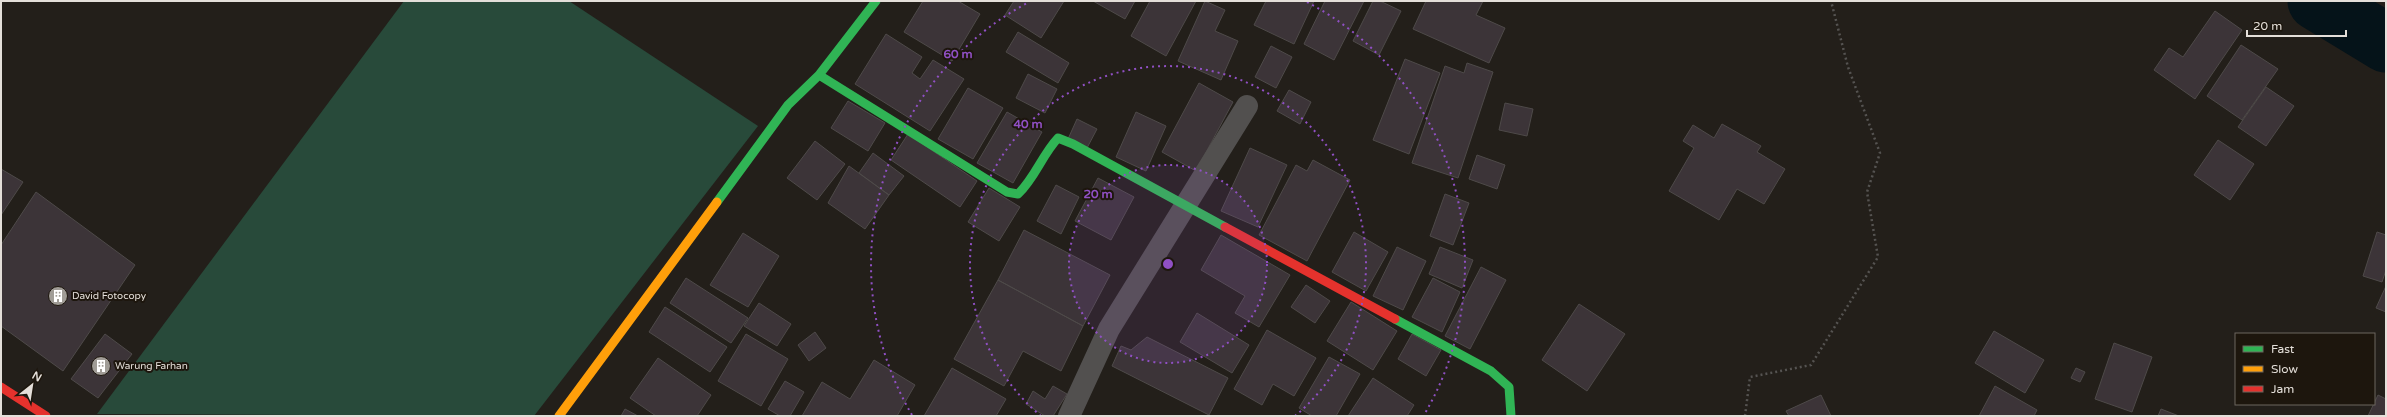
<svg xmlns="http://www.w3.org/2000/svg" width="2387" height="417" viewBox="0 0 2387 417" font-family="'Varela Round',sans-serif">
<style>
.grass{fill:#284a3a}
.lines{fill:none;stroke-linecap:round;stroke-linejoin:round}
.river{stroke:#051319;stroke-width:59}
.building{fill:#3c3438;stroke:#4e4a49}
.path{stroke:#555351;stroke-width:2.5;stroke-dasharray:2 3;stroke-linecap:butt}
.street{stroke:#52504f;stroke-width:22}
.fast{stroke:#30b455;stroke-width:9}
.slow{stroke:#ff9f0a;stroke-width:9}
.jam{stroke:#e5322d;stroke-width:9}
.ring{fill:none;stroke:#9050c4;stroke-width:2;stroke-dasharray:2 4}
.labels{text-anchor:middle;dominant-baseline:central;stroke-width:4;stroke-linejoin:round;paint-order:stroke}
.poi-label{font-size:10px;fill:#e4dfd9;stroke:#1d160d;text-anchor:start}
.centre{fill:#9050c4;stroke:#1d160d;stroke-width:2}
.ring-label{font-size:12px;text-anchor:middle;font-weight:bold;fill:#9050c4;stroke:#1d160d;stroke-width:4;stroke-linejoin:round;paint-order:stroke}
</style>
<rect width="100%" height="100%" fill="#231f1a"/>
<path class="grass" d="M404,1H569L758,126L534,416L97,414Z"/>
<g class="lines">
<path class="river" d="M2317,1L2386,43"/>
</g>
<path class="building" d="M923,1H958L980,14L952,61L904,32Z
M1014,1H1064L1041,38L1005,15Z
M1093,1H1135L1125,19Z
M1150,1H1196L1166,56L1131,36Z
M1205,1L1225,10L1215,31L1238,41L1221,80L1178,61Z
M1266,1H1314L1294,44L1254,25Z
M1325,1H1364L1334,60L1304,44Z
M1373,1H1380L1401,11L1379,55L1353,41Z
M1426,1H1483L1476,15L1505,28L1489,63L1413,29Z
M2215,11L2242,30L2195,99L2154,70L2169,48L2183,57Z
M1018,32L1069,63L1058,83L1006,52Z
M886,34L922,57L912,73L920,79L933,60L964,79L930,131L855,84Z
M2241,45L2278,69L2242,120L2207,96Z
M1271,46L1292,57L1276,88L1255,77Z
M1405,59L1440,73L1409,154L1373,140Z
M1467,63L1493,72L1458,178L1412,163L1445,66L1464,73Z
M1028,74L1057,89L1045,113L1016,98Z
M1199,83L1233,102L1196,171L1162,152Z
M2266,87L2294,106L2266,146L2238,127Z
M968,88L1003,108L973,159L938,139Z
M1289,90L1311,102L1300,124L1277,111Z
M848,101L885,123L868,151L831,128Z
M1505,103L1533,109L1527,136L1499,130Z
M1007,112L1042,132L1013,183L977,163Z
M1136,112L1166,126L1146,171L1116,157Z
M1077,119L1097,129L1087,148L1068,139Z
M1722,124L1761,146L1757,152L1785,169L1764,204L1737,189L1719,220L1669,191L1694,148L1683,141L1693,125L1714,138Z
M908,134L977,181L960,207L891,160Z
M2218,140L2254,164L2230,200L2194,175Z
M815,141L845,164L817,200L787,178Z
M1250,148L1287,165L1258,227L1221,211Z
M873,153L904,176L889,195L859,173Z
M1477,155L1505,165L1497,189L1469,179Z
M1313,160L1350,180L1307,261L1259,235L1296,165L1307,171Z
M849,166L889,195L865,229L828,203Z
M1,169L23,182L1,215Z
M1098,178L1134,197L1111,240L1075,221Z
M1056,185L1079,197L1061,234L1037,221Z
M989,188L1020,207L999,241L968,222Z
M36,192L135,265L63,371L1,326V245Z
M1445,194L1469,203L1453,245L1430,236Z
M1024,230L1110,275L1083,326L998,280Z
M1354,232L1388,252L1366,291L1332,272Z
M2377,232L2386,235V270L2382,282L2363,276Z
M743,233L779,256L748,307L710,285Z
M1221,235L1290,275L1259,327L1235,313L1245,296L1201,270Z
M1397,247L1426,261L1403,310L1373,296Z
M1440,247L1473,260L1462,288L1429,274Z
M1481,267L1506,280L1470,349L1445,336Z
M686,278L748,318L731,343L670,303Z
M1433,278L1460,292L1442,332L1412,317Z
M998,280L1083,326L1061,371L1023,351L1004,386L954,359Z
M1306,285L1330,301L1315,323L1291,307Z
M2386,286V312L2376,308Z
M1351,302L1397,331L1373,370L1327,341Z
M759,303L791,324L777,346L744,326Z
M1579,304L1625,334L1587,391L1542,360Z
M665,307L727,347L710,372L649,332Z
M1197,313L1249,345L1232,373L1180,342Z
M1267,330L1316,358L1294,396L1273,384L1262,405L1234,389Z
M1994,331L2044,360L2025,393L1975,363Z
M815,332L826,348L809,361L798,345Z
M105,334L132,354L98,398L71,379Z
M746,334L788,359L761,406L718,381Z
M1412,334L1441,350L1426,376L1398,359Z
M1147,337L1228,378L1209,415L1112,366L1121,346L1131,350Z
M2114,343L2152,357L2132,412L2095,399Z
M1329,357L1360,374L1336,416H1312L1299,408Z
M658,358L711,395L697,416H656L630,398Z
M874,360L915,385L897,416H802L822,382L850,399Z
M952,368L1006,399L996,416H924Z
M2076,368L2085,372L2080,382L2071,378Z
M1373,378L1414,405L1407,416H1348Z
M785,381L804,392L790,416H780L768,409Z
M1053,386L1067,394L1053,416H1045L1026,404L1033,391L1045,399Z
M1995,386L2037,410L2034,416H1979Z
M1821,395L1831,416H1789L1786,411Z
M2378,395L2386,399V416H2368Z
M625,409L638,416H621Z
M2161,409L2179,416H2158Z"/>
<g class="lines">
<path class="path" d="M1745,416L1750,377L1811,365L1878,257L1867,192L1880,153L1848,67L1831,1"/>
<path class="street" d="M1069,416L1109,329L1247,106"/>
<path class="fast" d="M819,75L1007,192L1018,194C1035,178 1042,155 1058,138L1073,144L1225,227
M717,202L788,105L819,75L876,1
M1395,319L1491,371L1509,387L1511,416"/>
<path class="slow" d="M559,416L717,202"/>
<path class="jam" d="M1225,227L1395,319
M1,387L46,416"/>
</g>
<circle cx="1168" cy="264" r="99" fill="#9050c4" fill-opacity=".12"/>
<g class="ring">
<circle cx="1168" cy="264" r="99"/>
<path d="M1041 416A198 198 0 1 1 1295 416"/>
<path d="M912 415A297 297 0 0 1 1029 2M1307 2A297 297 0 0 1 1424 415"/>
</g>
<defs>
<g id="building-disc" transform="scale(1)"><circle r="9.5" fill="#a09c96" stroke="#1d160d"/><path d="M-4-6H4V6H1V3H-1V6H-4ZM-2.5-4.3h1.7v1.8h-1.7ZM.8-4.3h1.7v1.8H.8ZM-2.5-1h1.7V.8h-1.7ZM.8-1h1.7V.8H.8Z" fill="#fff"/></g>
</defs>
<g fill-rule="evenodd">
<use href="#building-disc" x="58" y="296"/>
<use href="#building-disc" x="101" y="366"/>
</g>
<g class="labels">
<g class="poi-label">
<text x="72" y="296">David Fotocopy</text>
<text x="115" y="366">Warung Farhan</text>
</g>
</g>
<circle cx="1168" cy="264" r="6" class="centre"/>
<g class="ring-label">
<text x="958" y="58">60 m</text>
<text x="1028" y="128">40 m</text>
<text x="1098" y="198">20 m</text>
</g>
<rect width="2387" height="417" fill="none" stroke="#e4dfd9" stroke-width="4"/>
<rect x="2235" y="333" width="140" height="72" fill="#1d160d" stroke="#6d665f"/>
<rect x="2243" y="346" width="20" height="6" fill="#30b455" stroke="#6d665f"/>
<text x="2271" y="353" font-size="12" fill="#e4dfd9">Fast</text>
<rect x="2243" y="366" width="20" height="6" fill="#ff9f0a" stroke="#6d665f"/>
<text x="2271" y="373" font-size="12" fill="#e4dfd9">Slow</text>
<rect x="2243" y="386" width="20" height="6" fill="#e5322d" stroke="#6d665f"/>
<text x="2271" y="393" font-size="12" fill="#e4dfd9">Jam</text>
<g transform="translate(32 385) rotate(30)" stroke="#1d160d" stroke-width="3" paint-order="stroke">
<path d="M0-3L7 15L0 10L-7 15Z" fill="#e4dfd9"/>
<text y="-6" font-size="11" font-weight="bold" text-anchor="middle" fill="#e4dfd9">N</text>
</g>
<path d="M2247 30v6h99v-6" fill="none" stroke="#e4dfd9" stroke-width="2"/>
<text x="2253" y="30" font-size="12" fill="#e4dfd9" stroke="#1d160d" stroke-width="3" paint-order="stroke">20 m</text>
</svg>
